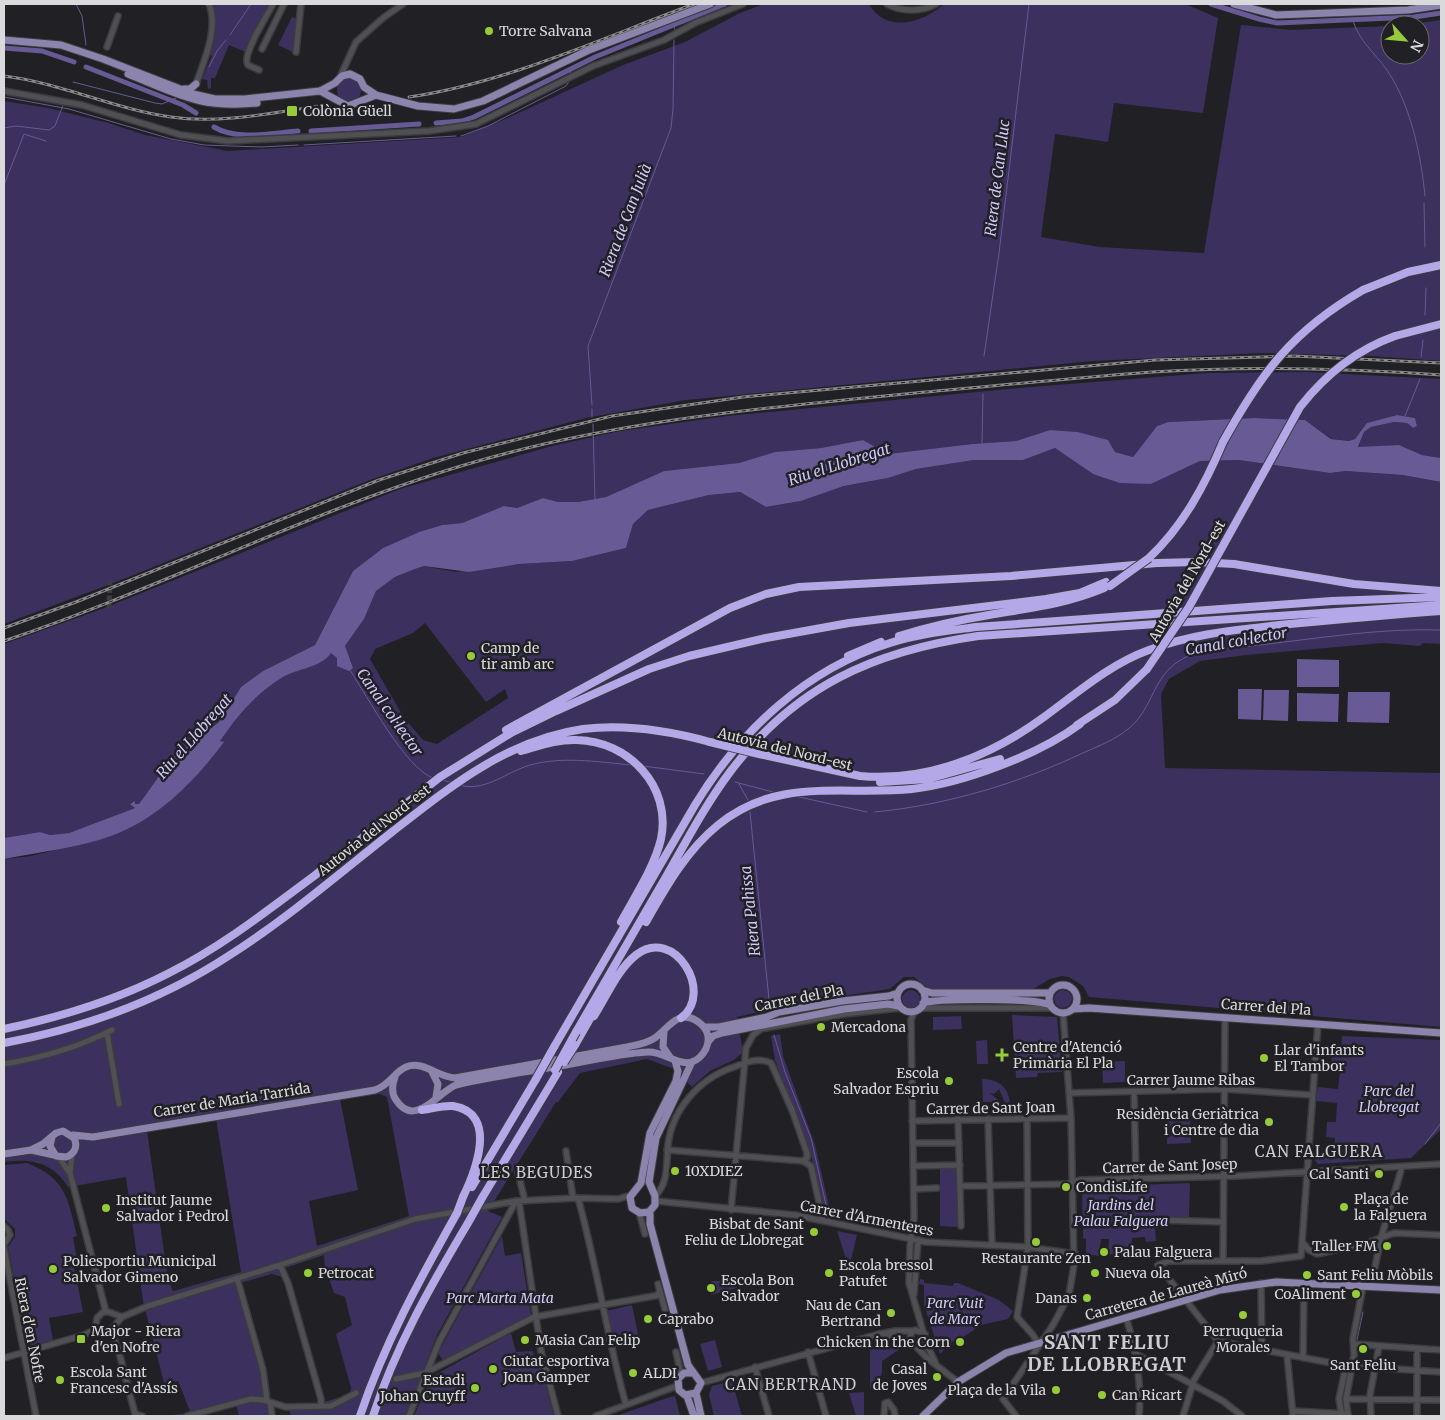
<svg xmlns="http://www.w3.org/2000/svg" width="1445" height="1420" viewBox="0 0 1445 1420" font-family="Merriweather,serif">
<style>
.green{fill:#3c305f;fill-rule:evenodd}
.water{fill:#675a95}
.lines{fill:none;stroke-linecap:round;stroke-linejoin:round}
.stream{stroke:#675a95;stroke-width:1}
.canal{stroke:#675a95;stroke-width:5}
.minor-tunnel{stroke:#3d3c40;stroke-width:5;stroke-dasharray:5 2.5;stroke-linecap:butt}
.minor-casing{stroke:#3c3c3f;stroke-width:8}
.major-casing{stroke:#3c3c3f;stroke-width:9}
.highway-casing{stroke:#3c3c3f;stroke-width:10}
.minor{stroke:#504f54;stroke-width:5}
.major{stroke:#8d84ad;stroke-width:7}
.highway{stroke:#b5a8e9;stroke-width:8}
.rail-casing{stroke:#89898c;stroke-width:3}
.rail{stroke:#212024;stroke-width:1;stroke-dasharray:4;stroke-linecap:butt}
.highway-bridge-casing{stroke:#3c3c3f;stroke-width:10;stroke-linecap:butt}
.highway-bridge{stroke:#b5a8e9;stroke-width:8}
.poi-dot{fill:#96cc39;stroke:#212024;stroke-width:2}
.labels{text-anchor:middle;dominant-baseline:central;stroke-width:5;stroke-linejoin:round;paint-order:stroke}
.poi-label{font-size:14px;fill:#dadadc;stroke:#212024;text-anchor:start}
.street-label{font-size:14px;fill:#dadadc;stroke:#212024}
.park-label{font-size:14px;font-style:italic;fill:#d2c9fd;stroke:#212024}
.water-label{font-size:15px;font-style:italic;fill:#cfc6fb;stroke:#212024}
.neighbourhood-label{font-size:15px;letter-spacing:1px;fill:#cecdd3;stroke:#212024}
.district-label{font-size:19px;font-weight:bold;letter-spacing:1px;fill:#cecdd3;stroke:#212024}
</style>
<rect width="100%" height="100%" fill="#212024"/>
<path class="green" d="M212,4H270L246,52L229,45L215,78H211V88L208,89L207,80L202,79L212,56L207,54L215,20Z
M763,4H869C886,34 923,23 944,4H1185L1218,18L1203,113L1114,103L1108,142L1055,134L1041,237L1100,247L1204,253L1241,25L1291,30L1390,26V55H1420V25H1405L1441,20V361L1371,356L1263,353L1093,361L686,400L586,418L433,458L370,480L116,582L4,624V101L48,108L108,123L145,135L227,151L461,137L510,117L623,65L685,42L738,14Z
M292,17L299,20L295,53L278,45Z
M337 90a12 12 0 1 1 24 0a12 12 0 1 1-24 0Z
M1307,372L1441,379V458L1422,455L1399,445L1358,448L1364,432L1371,427L1394,422L1407,423L1413,428L1417,426L1415,418L1397,415L1367,423L1355,439L1349,441L1332,439L1305,420L1254,418L1168,422L1157,426L1133,457L1115,452L1108,440L1078,432L1050,430L1016,441L972,444L888,454L863,440L821,448L775,452L739,463L664,471L606,497L578,502H558L543,498L517,508L504,506L462,523L442,525L419,532L383,548L353,571L315,645L263,671L241,687L219,722L172,758L139,804H135V801L131,804L135,808L69,833L50,835L40,832L4,838V644L102,609L400,489L552,446L620,431L727,416L1008,389L1207,373Z
M1055,448L1093,474L1151,484L1200,461L1239,460L1330,473L1346,471L1401,475L1441,482V644L1423,643L1420,646L1382,643L1246,655L1200,661L1169,679L1161,694L1165,768L1441,773V1027L1089,997L1083,986L1069,977L1062,976L1050,979L1033,989H929L914,977H904L890,989L808,1001L737,1017L743,1052L734,1060L710,1071L692,1087L674,1069L647,1059L580,1073L558,1102H556L488,1211L502,1217L437,1335L406,1416H291L289,1408L269,1406L271,1416H239L236,1404L196,1416H159L183,1414L190,1411L178,1381L164,1383L143,1301L126,1177L68,1187C53,1162 30,1158 4,1162V859L31,856L91,841L130,828L141,821L223,742L219,741C237,716 257,690 284,676C298,669 323,666 331,652L338,658L337,666L351,661L346,654L345,646L364,619L376,591L395,577L415,569L424,566L456,572L519,564L572,561L626,548L633,524L648,510L709,495L740,492L767,507L801,501L844,486L888,478L916,469L974,460H1023ZM425,623L486,702L505,689L508,698L437,744L423,740L404,718L370,659L375,649L413,633ZM380,1094L387,1097L409,1216L317,1246L309,1201L358,1190L340,1099ZM216,1119L241,1272L173,1291L168,1280L147,1131ZM324,1255L325,1268L334,1293L345,1297L352,1325L336,1334L351,1388L350,1394C329,1402 287,1413 268,1398L240,1283L272,1274L285,1278V1268Z
M1054 999a9 9 0 1 1 18 0a9 9 0 1 1-18 0Z
M902 999a9 9 0 1 1 18 0a9 9 0 1 1-18 0Z
M1012,1015L1057,1017L1062,1072L1038,1073L1037,1077L1016,1078Z
M961,1016L962,1029L933,1030V1017Z
M780,1034L783,1056L815,1145L832,1219L826,1217L811,1156L775,1060L771,1036Z
M1342,1036L1441,1040V1129L1411,1158L1318,1164L1315,1160V1156L1334,1157L1335,1138L1326,1137L1327,1122H1336L1337,1103L1316,1101L1318,1087L1338,1089L1340,1070L1331,1069L1332,1054H1341Z
M987,1040L988,1064H977L976,1041Z
M1125,1061V1082L1103,1083L1102,1062Z
M982,1079C999,1079 1010,1088 1010,1106L1004,1101L999,1089L994,1094L990,1093L1000,1102H983Z
M1167,1119H1190L1191,1143L1167,1144Z
M27,1163C66,1178 68,1199 77,1236L73,1237L77,1260L73,1261L83,1312L49,1318L53,1341L37,1346L29,1344L26,1340L8,1247L15,1237V1229L4,1219V1165Z
M940,1167H958L957,1227L940,1226Z
M1190,1183L1189,1217H1154L1156,1241L1146,1242L1145,1237L1132,1238L1131,1256L1108,1254L1109,1239H1101L1099,1256L1086,1254V1239L1083,1238L1082,1187Z
M837,1231L857,1235L849,1268Z
M502,1236L505,1256L521,1253L531,1315L443,1361L438,1353Z
M920,1279L924,1280V1283L953,1286L954,1283H958L999,1300L1013,1311L1008,1319L981,1325L962,1338L960,1335L940,1354L924,1305V1285L919,1284Z
M711,1281H736L737,1288L711,1295Z
M632,1305L639,1339L613,1345L606,1311Z
M511,1333L516,1352L533,1351L534,1362L539,1360L554,1416H414L431,1377Z
M715,1340L722,1367L708,1371L700,1344Z
M886,1345L900,1349L882,1361V1373L877,1387L870,1388V1346Z
M732,1381L742,1416H714L709,1395L712,1386Z
M864,1392V1416H856L849,1393Z
M675,1396L680,1416H616L667,1398Z"/>
<path class="water" d="M1397,415L1415,418L1417,426L1413,428L1407,423L1394,422L1371,427L1364,432L1358,447L1399,445L1422,455L1441,458V482L1402,475L1346,471L1330,473L1239,460L1200,461L1151,484L1120,483L1093,474L1055,448L1023,460H974L916,469L888,478L844,486L801,501L766,507L740,492L709,495L648,510L633,524L626,548L572,561L519,564L469,572L424,566L415,569L395,577L376,591L364,619L345,646L353,668L349,671L337,666V658L331,653C322,667 297,669 283,677C256,693 237,716 220,741L224,742C195,781 158,819 111,836C77,848 39,852 4,859V838L40,832L50,835L69,833L135,808L130,804L135,801V804H139L172,758L219,722L241,687L263,671L315,645L353,571L383,548L419,532L442,525L462,523L504,506L517,508L543,498L558,502H578L606,497L664,471L739,463L775,452L821,448L863,440L888,454L972,444L1016,441L1050,430L1078,432L1108,440L1115,452L1133,457L1157,426L1168,422L1254,418L1305,420L1331,439L1349,441L1355,439L1367,423Z
M1297,659L1339,660V687H1297Z
M1238,689H1262L1261,720L1238,719Z
M1264,690H1289L1288,721L1263,720Z
M1348,692H1390L1389,723L1347,722Z
M1297,693L1339,694L1338,722L1297,721Z
M1053,1042V1053L1028,1055L1027,1052H1022V1043Z"/>
<g class="lines">
<path class="stream" d="M76,4L82,16L86,45
M1353,21C1360,44 1380,57 1392,78C1412,112 1421,156 1425,196
M673,22L675,30
M230,35L251,4
M209,67L217,51L226,40
M570,70V76
M73,82L155,103L162,104L176,98
M4,97L69,109L171,139L204,145L261,147L298,145
M4,128L16,126L49,130L55,126L63,105
M461,136L488,126L566,86L570,80
M304,145L456,136
M4,185L24,134L46,141
M1424,203L1425,247
M1425,315L1426,288
M984,356L999,253L1029,4
M1421,357L1423,340
M592,405L588,346L671,128L673,109L674,40
M592,409V417
M1405,416L1420,379
M593,424L595,500
M982,443L983,394
M350,670C367,696 406,769 433,778
M643,766L704,774
M442,780L453,783
M735,782L773,792
M739,784L748,800
M459,785C483,792 503,775 524,767C558,755 597,762 632,765
M799,797L867,812
M750,812L770,1009
M875,812C947,805 1020,783 1085,752C1099,746 1116,739 1128,729C1155,708 1151,674 1186,657C1207,647 1237,648 1260,645C1320,638 1381,628 1441,630
M774,1035L785,1072L811,1138L829,1218
M1425,1144L1441,1123
M1357,1340L1363,1312"/>
<path class="canal" d="M1211,4L1259,19L1277,23L1414,17L1441,13
M4,48L42,51L74,62
M86,67L183,105L196,113
M436,123L462,121L474,117L595,57L725,4
M214,127C237,141 272,133 298,131
M311,131L419,124"/>
<path class="minor-tunnel" d="M109,608L110,581
M356,1393L396,1379"/>
<g class="minor-casing">
<path id="minor" d="M887,4C901,12 922,12 936,4
M107,47L118,16
M262,49L284,4
M296,52L301,4
M259,70L248,65C241,55 267,16 273,4
M340,77L356,42L383,18L403,4
M196,84C204,61 219,28 209,4
M4,91L82,105L181,135L228,141L429,131L476,124L593,66L664,40L695,23L743,4
M920,1008H1052
M914,1012L911,1020L914,1218L910,1246L909,1283L927,1345L936,1364
M760,1029L844,1014L900,1008
M107,1033L119,1104
M4,1064C40,1058 79,1047 112,1030
M1134,1092L1136,1178
M1069,1093L1224,1089L1312,1095
M1027,1118L1028,1247L1017,1317L1033,1335L1037,1342
M958,1119L961,1226
M988,1119L992,1245
M912,1121L1071,1118
M913,1143H959
M667,1150L803,1161L811,1166L823,1220
M566,1151L573,1198
M72,1154L70,1173L106,1312
M59,1157L68,1171
M913,1166L960,1165
M518,1173L525,1201
M960,1186L1067,1184L1080,1180L1237,1176L1441,1164
M914,1189L937,1188
M655,1196C669,1183 666,1163 668,1145C672,1109 700,1078 734,1067C746,1062 759,1057 771,1063L792,1110L807,1153V1158L803,1161
M578,1198C597,1266 607,1337 626,1405
M519,1201L541,1351L558,1416
M656,1201L795,1215L926,1242L1028,1247L1075,1254
M731,1210L746,1048L753,1035L761,1029
M639,1212L645,1234
M1157,1220L1223,1222
M4,1226L8,1230L10,1235L4,1244
M1302,1242L1309,1250L1317,1254L1367,1243L1394,1233L1441,1235
M4,1248L36,1416
M1223,1261L1225,1017
M280,1265L288,1283L321,1399V1406
M237,1278L263,1370L267,1401
M1261,1283L1262,1350
M658,1284L665,1309
M1371,1286L1381,1238L1402,1167
M914,1294L918,1240
M122,1317L109,1312H103L97,1318L96,1325L102,1331L109,1332L122,1317L148,1306L280,1265L415,1219L516,1201L578,1198L618,1199L631,1195
M1126,1317C1136,1350 1142,1382 1139,1416
M111,1331L119,1352L135,1414
M925,1334L915,1330L911,1333L910,1340L928,1359L958,1382
M880,1336H893L910,1343
M1218,1341L1352,1367
M1354,1344L1441,1350
M676,1352L681,1375
M808,1352L826,1416
M1136,1354L1223,1401L1242,1416
M1287,1355L1293,1416
M4,1358L84,1335L98,1328
M1303,1358L1304,1282
M1352,1366L1441,1372
M755,1367L769,1416
M396,1379L425,1373L534,1317L654,1296L658,1295L660,1290
M701,1383L879,1334L896,1331H912
M1346,1399L1441,1400
M270,1402L272,1416
M1293,1411L1348,1414
M135,1414L142,1416
M187,1416L251,1399L263,1400L286,1407L331,1406L356,1393
M409,1416L439,1342L516,1201
M596,1416L677,1386
M884,1416L885,1403L888,1402L894,1410L895,1416
M1016,1416L1003,1399L1053,1325L1069,1295L1074,1265L1071,1118L1063,1013
M1183,1416L1194,1380L1218,1341L1158,1265L1169,1261H1261L1301,1256L1318,1024
M1342,1416L1339,1399L1346,1366
M1348,1416L1346,1399L1354,1355L1353,1339L1363,1286
M1371,1416L1370,1395L1379,1346
M1417,1416V1349"/>
</g>
<g class="major-casing">
<path id="major" d="M1234,4L1276,15L1408,10L1441,5
M4,40L61,45L103,59L193,94L215,99H245L320,91L335,83L342,76L350,74L360,79L364,87L376,95L418,106L454,109L483,101L589,50L710,4
M128,74C178,94 201,109 257,103
M184,89H190L196,84
M320,91L348,106L376,95
M897 998a14 14 0 1 1 28 0a14 14 0 1 1-28 0Z
M1049 999a14 14 0 1 1 28 0a14 14 0 1 1-28 0Z
M922,990L932,993H1050
M923,1003C939,998 1037,998 1050,1005
M1073,1009L1089,1008L1441,1033
M704,1027H719L767,1017L779,1012L842,1001L889,996L898,993
M664,1031L663,1047L670,1057
M708,1042L713,1036L722,1033L844,1009L888,1004L899,1006
M675,1061L678,1071L676,1081L650,1133L641,1183L630,1197L632,1208L640,1213L649,1212L655,1205V1196L649,1182L656,1138L692,1062
M432,1072L438,1084L436,1097
M73,1135L93,1137L375,1090C390,1085 394,1072 406,1067C423,1060 437,1077 455,1078L627,1047C636,1045 645,1044 653,1039C667,1031 677,1008 697,1021C703,1025 707,1030 708,1036C709,1044 706,1051 700,1057C683,1073 666,1050 647,1052C616,1054 584,1062 554,1067C521,1073 488,1077 456,1085C438,1092 415,1129 396,1100C391,1093 392,1085 395,1077
M31,1150L43,1144L56,1133L63,1131L74,1138C78,1146 75,1154 66,1157L56,1156L50,1146L52,1137
M4,1154L31,1150L54,1155
M650,1211V1224L688,1365L701,1383L696,1393L685,1395L679,1390L678,1379L684,1373H693
M696,1393L701,1416
M687,1396L694,1416
M923,1416L958,1382L1006,1353L1220,1290L1276,1282L1441,1290"/>
</g>
<g class="highway-casing">
<path id="highway" d="M1363,290L1408,272L1441,265
M1395,336L1441,324
M1149,558C1183,526 1205,485 1223,442
M899,636C929,627 958,620 989,615C1029,608 1066,604 1104,588
M848,656L881,642
M1077,725L1115,700L1147,669
M506,730L730,608L766,594L799,587L1011,576L1157,563L1197,562L1234,564L1354,584L1441,591
M521,751C539,746 558,739 577,740C628,741 672,786 661,839C654,868 635,896 621,922
M759,754L860,776C927,782 991,756 1044,717C1077,693 1110,664 1149,650C1191,634 1235,630 1279,625C1333,620 1387,615 1441,611
M880,782L928,779L1000,759
M646,922C666,887 686,851 718,825C778,776 842,796 912,789C964,783 1038,755 1080,724
M594,1016C607,996 617,970 636,955C674,925 715,993 681,1018
M4,1029C61,1017 117,1000 169,973C221,947 267,911 314,876C356,843 398,810 440,777L511,733L556,711L649,669L689,656L766,638L849,623L1046,599L1080,593L1106,582
M576,1032C607,979 637,927 667,875C687,840 706,804 730,772C795,686 874,651 978,636L1441,605
M4,1043C85,1028 164,999 233,953C289,917 340,873 392,832C451,786 507,740 583,729C625,724 670,731 710,742
M575,1045L595,1010
M554,1047L695,805C740,731 806,669 890,643C918,634 947,631 976,627L1332,601L1441,597
M422,1110C433,1109 442,1105 453,1106C499,1113 475,1172 463,1197
M472,1187L536,1079
M482,1198L558,1072
M360,1416C384,1344 420,1279 457,1213
M373,1416C395,1348 431,1285 468,1223"/>
</g>
<use href="#minor" class="minor"/>
<use href="#major" class="major"/>
<use href="#highway" class="highway"/>
<g class="rail-casing">
<path id="rail" d="M4,76C61,83 114,109 171,117C220,124 271,113 319,106
M409,97C506,83 602,38 694,4
M4,628L76,602L379,480L463,453L612,416L743,397L1155,360L1294,356L1441,363
M4,641C159,589 305,513 461,466C610,421 762,408 915,393C994,386 1073,378 1152,372C1248,366 1345,368 1441,375"/>
</g>
<use href="#rail" class="rail"/>
<g class="highway-bridge-casing">
<path id="highway-bridge" d="M1223,442C1262,372 1292,331 1363,290
M1110,586L1149,558
M1147,669L1189,607L1300,407C1325,375 1356,350 1395,336
M710,742L759,754
M564,1062L575,1045
M555,1070L576,1032
M536,1079L554,1047
M457,1213L463,1197
M468,1223L482,1198"/>
</g>
<use href="#highway-bridge" class="highway-bridge"/>
</g>
<g class="poi-dot">
<circle cx="489" cy="31" r="5"/>
<rect x="286" y="105" width="12" height="12" rx="2.5"/>
<circle cx="471" cy="656" r="5"/>
<circle cx="821" cy="1027" r="5"/>
<path d="M999.5 1047.5h5v5h5v5h-5v5h-5v-5h-5v-5h5z"/>
<circle cx="1264" cy="1058" r="5"/>
<circle cx="949" cy="1081" r="5"/>
<circle cx="1269" cy="1122" r="5"/>
<circle cx="675" cy="1171" r="5"/>
<circle cx="1379" cy="1174" r="5"/>
<circle cx="1066" cy="1187" r="5"/>
<circle cx="1344" cy="1207" r="5"/>
<circle cx="106" cy="1208" r="5"/>
<circle cx="814" cy="1232" r="5"/>
<circle cx="1036" cy="1242" r="5"/>
<circle cx="1387" cy="1246" r="5"/>
<circle cx="1104" cy="1252" r="5"/>
<circle cx="53" cy="1269" r="5"/>
<circle cx="308" cy="1273" r="5"/>
<circle cx="829" cy="1273" r="5"/>
<circle cx="1095" cy="1273" r="5"/>
<circle cx="1307" cy="1275" r="5"/>
<circle cx="711" cy="1288" r="5"/>
<circle cx="1356" cy="1294" r="5"/>
<circle cx="1087" cy="1298" r="5"/>
<circle cx="891" cy="1313" r="5"/>
<circle cx="1243" cy="1315" r="5"/>
<circle cx="648" cy="1319" r="5"/>
<rect x="76" y="1334" width="10" height="10" rx="2.5"/>
<circle cx="525" cy="1340" r="5"/>
<circle cx="960" cy="1342" r="5"/>
<circle cx="1363" cy="1349" r="5"/>
<circle cx="493" cy="1369" r="5"/>
<circle cx="633" cy="1373" r="5"/>
<circle cx="937" cy="1377" r="5"/>
<circle cx="60" cy="1380" r="5"/>
<circle cx="475" cy="1388" r="5"/>
<circle cx="1056" cy="1390" r="5"/>
<circle cx="1102" cy="1395" r="5"/>
</g>
<g class="labels">
<g class="poi-label">
<text x="499" y="31">Torre Salvana</text>
<text x="303" y="111">Colònia Güell</text>
<text x="481" y="648">Camp de<tspan x="481" dy="16">tir amb arc</tspan></text>
<text x="831" y="1027">Mercadona</text>
<text x="1013" y="1047">Centre d'Atenció<tspan x="1013" dy="16">Primària El Pla</tspan></text>
<text x="1274" y="1050">Llar d'infants<tspan x="1274" dy="16">El Tambor</tspan></text>
<text x="939" y="1073" text-anchor="end">Escola<tspan x="939" dy="16">Salvador Espriu</tspan></text>
<text x="1259" y="1114" text-anchor="end">Residència Geriàtrica<tspan x="1259" dy="16">i Centre de dia</tspan></text>
<text x="685" y="1171">10XDIEZ</text>
<text x="1369" y="1174" text-anchor="end">Cal Santi</text>
<text x="1076" y="1187">CondisLife</text>
<text x="1354" y="1199">Plaça de<tspan x="1354" dy="16">la Falguera</tspan></text>
<text x="116" y="1200">Institut Jaume<tspan x="116" dy="16">Salvador i Pedrol</tspan></text>
<text x="804" y="1224" text-anchor="end">Bisbat de Sant<tspan x="804" dy="16">Feliu de Llobregat</tspan></text>
<text x="1377" y="1246" text-anchor="end">Taller FM</text>
<text x="1114" y="1252">Palau Falguera</text>
<text x="1036" y="1258" text-anchor="middle">Restaurante Zen</text>
<text x="63" y="1261">Poliesportiu Municipal<tspan x="63" dy="16">Salvador Gimeno</tspan></text>
<text x="839" y="1265">Escola bressol<tspan x="839" dy="16">Patufet</tspan></text>
<text x="318" y="1273">Petrocat</text>
<text x="1105" y="1273">Nueva ola</text>
<text x="1317" y="1275">Sant Feliu Mòbils</text>
<text x="721" y="1280">Escola Bon<tspan x="721" dy="16">Salvador</tspan></text>
<text x="1346" y="1294" text-anchor="end">CoAliment</text>
<text x="1077" y="1298" text-anchor="end">Danas</text>
<text x="881" y="1305" text-anchor="end">Nau de Can<tspan x="881" dy="16">Bertrand</tspan></text>
<text x="658" y="1319">Caprabo</text>
<text x="91" y="1331">Major - Riera<tspan x="91" dy="16">d'en Nofre</tspan></text>
<text x="1243" y="1331" text-anchor="middle">Perruqueria<tspan x="1243" dy="16">Morales</tspan></text>
<text x="535" y="1340">Masia Can Felip</text>
<text x="950" y="1342" text-anchor="end">Chicken in the Corn</text>
<text x="503" y="1361">Ciutat esportiva<tspan x="503" dy="16">Joan Gamper</tspan></text>
<text x="1363" y="1365" text-anchor="middle">Sant Feliu</text>
<text x="927" y="1369" text-anchor="end">Casal<tspan x="927" dy="16">de Joves</tspan></text>
<text x="70" y="1372">Escola Sant<tspan x="70" dy="16">Francesc d'Assís</tspan></text>
<text x="643" y="1373">ALDI</text>
<text x="465" y="1380" text-anchor="end">Estadi<tspan x="465" dy="16">Johan Cruyff</tspan></text>
<text x="1046" y="1390" text-anchor="end">Plaça de la Vila</text>
<text x="1112" y="1395">Can Ricart</text>
</g>
<g class="street-label">
<text transform="translate(1187 581) rotate(-60)">Autovia del Nord-est</text>
<text transform="translate(785 749) rotate(14)">Autovia del Nord-est</text>
<text transform="translate(374 830) rotate(-38)">Autovia del Nord-est</text>
<text transform="translate(799 998) rotate(-11)">Carrer del Pla</text>
<text transform="translate(1266 1007) rotate(4)">Carrer del Pla</text>
<text x="1191" y="1080">Carrer Jaume Ribas</text>
<text transform="translate(232 1100) rotate(-9)">Carrer de Maria Tarrida</text>
<text transform="translate(991 1108) rotate(-1)">Carrer de Sant Joan</text>
<text transform="translate(1170 1166) rotate(-2)">Carrer de Sant Josep</text>
<text transform="translate(867 1218) rotate(11)">Carrer d'Armenteres</text>
<text transform="translate(1166 1294) rotate(-15)">Carretera de Laureà Miró</text>
<text transform="translate(30 1330) rotate(79)">Riera d'en Nofre</text>
</g>
<g class="park-label">
<text x="1389" y="1091">Parc del<tspan x="1389" dy="16">Llobregat</tspan></text>
<text x="1121" y="1205">Jardins del<tspan x="1121" dy="16">Palau Falguera</tspan></text>
<text x="500" y="1298">Parc Marta Mata</text>
<text x="955" y="1303">Parc Vuit<tspan x="955" dy="16">de Març</tspan></text>
</g>
<g class="water-label">
<text transform="translate(997 178) rotate(-83)">Riera de Can Lluc</text>
<text transform="translate(625 220) rotate(-69)">Riera de Can Julià</text>
<text transform="translate(839 464) rotate(-18)">Riu el Llobregat</text>
<text transform="translate(1236 641) rotate(-10)">Canal col·lector</text>
<text transform="translate(390 712) rotate(55)">Canal col·lector</text>
<text transform="translate(194 736) rotate(-49)">Riu el Llobregat</text>
<text transform="translate(750 911) rotate(-96)">Riera Pahissa</text>
</g>
<g class="neighbourhood-label">
<text x="1319" y="1151">CAN FALGUERA</text>
<text x="537" y="1172">LES BEGUDES</text>
<text x="791" y="1384">CAN BERTRAND</text>
</g>
<g class="district-label">
<text x="1107" y="1342">SANT FELIU<tspan x="1107" dy="22">DE LLOBREGAT</tspan></text>
</g>
</g>
<rect width="1445" height="1420" fill="none" stroke="#dadadc" stroke-width="10"/>
<g transform="translate(1405 40) rotate(117)"><circle r="24" fill="#212024" stroke="#6b6a6e"/>
<path d="M0-4L9 19L0 12L-9 19Z" fill="#96cc39"/>
<text y="-8" font-size="14" font-weight="bold" text-anchor="middle" fill="#dadadc">N</text>
</g>
</svg>
